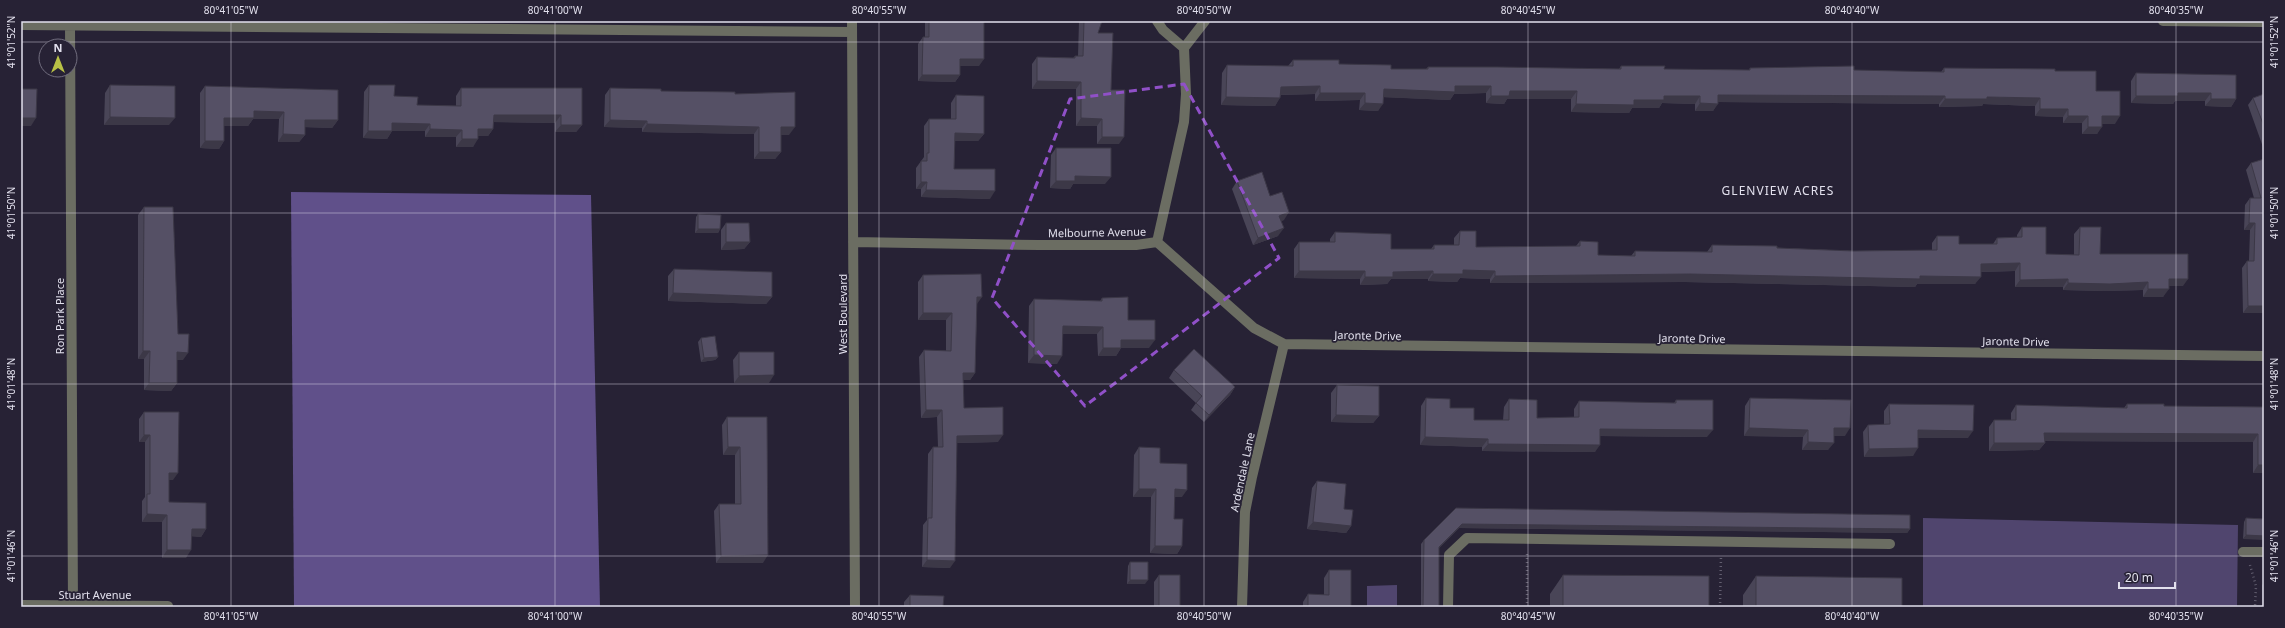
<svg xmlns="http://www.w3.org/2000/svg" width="2285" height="628" viewBox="0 0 2285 628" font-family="'Noto Sans',sans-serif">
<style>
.green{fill:#50456e}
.forest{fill:#60508a}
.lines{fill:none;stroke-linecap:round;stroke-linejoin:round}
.path{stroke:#625e6f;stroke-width:2.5;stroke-dasharray:1 3;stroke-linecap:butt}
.minor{stroke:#6b6d62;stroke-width:10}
.wall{fill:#494557}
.shaded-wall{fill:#3c3847}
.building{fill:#555065;stroke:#3c3847}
.marked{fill:none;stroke:#9050c8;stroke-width:3;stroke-dasharray:8 5;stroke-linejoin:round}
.ticks{fill:none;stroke:#e2e0ed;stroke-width:1;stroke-opacity:0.45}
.labels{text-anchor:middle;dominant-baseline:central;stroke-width:3.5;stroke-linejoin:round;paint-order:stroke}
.street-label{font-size:11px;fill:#e2e0ed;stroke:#272235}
.neighbourhood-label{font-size:12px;letter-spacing:1px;fill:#e2e0ed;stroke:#272235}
.neatline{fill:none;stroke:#e2e0ed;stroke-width:1.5}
.ticks-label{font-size:10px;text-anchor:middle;fill:#e2e0ed}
</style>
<rect width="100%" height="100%" fill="#272235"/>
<path class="green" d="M1923,518L2238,525L2237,607H1923Z
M1397,585V607H1367V586Z"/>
<path class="forest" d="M291,192L591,195L600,607H294Z"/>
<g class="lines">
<path class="path" d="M2250,565L2256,586L2255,607
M1527,607V553
M1720,607L1721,556"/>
<path class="minor" d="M852,21L855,607
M1157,21L1163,30L1184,48
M2163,21L2264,22
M21,25L852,32
M70,25L73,607
M853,242L1039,245H1136L1157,242
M1157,242L1254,328L1284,344L2264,356
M1157,242L1184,122L1186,94L1184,48L1205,21
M2243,552H2264
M21,605L168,606
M1242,607L1245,512L1252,477L1284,344
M1448,607L1449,555L1467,538L1890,544"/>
</g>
<path class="wall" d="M925,21H984L979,66H960V75L955,82L918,81V44L923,37H925Z
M1079,21H1102L1098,33L1111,90L1119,144H1097V126H1076V89H1032V64L1037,57L1073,58L1075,56H1078Z
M1293,60L1339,64L1391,69H1426L1428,67L1619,69L1621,66L1664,69L1749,70L1750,68L1941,72L1944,68L2055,71L2096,91L2115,124H2102L2097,134H2082V123H2063V117L2035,116V106L1983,104L1982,106L1939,107V104L1718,102L1713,111H1695V104L1662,103L1659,108H1632L1629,113L1571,112V99H1507L1504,104L1486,103V93L1454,94L1450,100L1384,97L1378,111L1359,110L1360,100L1315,101V94L1281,95L1275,106L1221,105L1222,73L1227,65L1288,66Z
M2136,73L2236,99L2231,107L2205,106V101H2175L2173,104L2131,103V81Z
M110,85L169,125H104L105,93Z
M369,85L394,96L417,105L456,106V96L461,88H582V125L576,132H555V123L493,122V129L488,136H478L473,147H456V137H425V131H392L387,139L363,138L364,92Z
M205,86L338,120L332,128L305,127V135L299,142H278L279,119H253L248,126H224V141L219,149L200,148V93Z
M610,88L661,91L735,94L789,135H781V152L775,159H754V134L642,132V128L604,127L605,95Z
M2264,94V146L2263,147L2248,105L2253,98Z
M956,95L984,134L978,141H955L954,169L990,199L921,197V189H916V168L924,157V126L929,119H951V103Z
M1056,148L1105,184H1073L1070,189L1050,188L1051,155Z
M2264,159V313H2243L2242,268L2247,261H2249L2250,230H2244L2245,205L2250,198H2254L2246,170L2251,163Z
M1237,181L1270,196L1284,220L1281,221L1278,236L1253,245L1232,189Z
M144,207L178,334L183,360H177V383L171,391L144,390V359H138V215Z
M698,214L720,229L718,233H695L696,217Z
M726,223L750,242L744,249L721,250V230Z
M2022,227L2046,254L2074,255V234L2080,227L2100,254L2183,286H2169L2163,297H2143V290L2105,291L2063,290V287H2015V271L1981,272L1975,284H1917L1915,287L1685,282L1490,283V279L1460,278L1457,282L1428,281V279H1391L1387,284L1360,285V279L1294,278V249L1299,242H1330V239L1335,232L1391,249H1431L1434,245H1454V238L1460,231L1476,247L1576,246L1580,241L1598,255L1631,256L1635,251L1707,252L1712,245L1854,251L1932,250V243L1937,236L1959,244H1993L1997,238L2017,237V235Z
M674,269L772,297L766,304L668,301V276Z
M923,275L977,304L975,373L970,380H963L964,408L998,442L957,443L950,568L922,567L923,525L927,520L928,454L933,447H938L937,417L921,418L919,357L924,350L946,351V320H918V282Z
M1102,298L1128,320L1149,348H1121L1116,356H1098L1097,334H1063L1057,364L1028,363L1029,306L1034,299L1100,301Z
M701,338L718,357L715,360L701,362L698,342Z
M739,352L769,383H734L733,360Z
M1174,370L1235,387L1230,395L1204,422L1191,410L1196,403L1169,378Z
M1337,385L1379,416L1373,423L1331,422V393Z
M1426,398L1450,408L1474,420H1503L1504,407L1509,399L1537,418L1574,417V409L1579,401L1674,403L1676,400L1707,437L1600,436L1595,452L1482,451V447L1420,445L1421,406Z
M1750,398L1845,436H1834L1828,450H1802L1803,437L1744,436L1745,406Z
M1889,404L1968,438H1918L1913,456L1864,457L1863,432L1868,425H1884V411Z
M2127,404L2164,406L2264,407V473H2253V442L2045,441V443L2039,450L1989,451V427L1994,420H2011V413L2016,405L2124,408Z
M144,412L173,480H169V502L206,529L201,537L192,536L186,558H162V522H142V501L145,497V442H139V419Z
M727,417H767L763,563H716L714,511L719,504H735V455H723L722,425Z
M1139,447L1160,463L1182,497H1175L1174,519L1182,546L1177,554L1150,553L1151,497H1133L1134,455Z
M1317,481L1344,509L1351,526L1346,533L1307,529L1312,488Z
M1456,508L1910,529L1907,533L1459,528L1439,548V607H1421V544L1424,540Z
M2246,518L2264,519L2243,539L2244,522Z
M1130,562L1145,584H1127L1128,566Z
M1329,570L1351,607H1303V602L1308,594L1324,595V578Z
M1159,575L1180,607H1154V582Z
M1563,575L1709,607H1550V594Z
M1756,576L1902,607H1743V595Z
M2264,583V607H2262V585Z
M910,595L943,607H904V602Z"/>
<path class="shaded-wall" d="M960,59H984L979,66H955Z
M922,75H960L955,82L918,81Z
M1037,81L1081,82L1076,89H1032Z
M1320,86L1315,94L1275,95L1281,87Z
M1455,86H1491L1486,93L1454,94L1450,100L1378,97L1384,89Z
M1510,91H1577L1571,99H1507L1504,104L1486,103L1491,96Z
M1320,93H1365L1360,100L1315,101Z
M2178,93H2211L2205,101H2175L2173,104L2131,103L2136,96Z
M1718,95L1945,96L1939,104L1713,102Z
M1664,96H1700L1695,104L1662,103L1659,108H1632L1629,113L1571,112L1576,104Z
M1226,97L1280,98L1275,106L1221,105Z
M1987,97L2040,98L2035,106L1983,104L1982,106L1939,107L1945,99Z
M2211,99H2236L2231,107L2205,106Z
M1365,103L1383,104L1378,111L1359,110Z
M1700,103L1718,104L1713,111H1695Z
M2040,109H2068L2063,117L2035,116Z
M254,111L284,112L279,119H253L248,126H219L224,118Z
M494,115H561L555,123L488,122Z
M2068,116H2088L2082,123H2063Z
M2102,116H2120L2115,124H2097Z
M110,117L175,118L169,125H104Z
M21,118H36L31,126H21Z
M1081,118L1102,119L1097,126H1076Z
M305,120H338L332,128L300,127Z
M610,120L647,121L642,128L604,127Z
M392,123L430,124L425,131H387Z
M647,124L759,127L754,134L642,132Z
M561,125H582L576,132H555Z
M781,127H795L789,135H776Z
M2088,127H2102L2097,134H2082Z
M430,129L462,130L456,137H425Z
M478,129H493L488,136H473Z
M368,131H392L387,139L363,138Z
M955,133L984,134L978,141H950Z
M283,134L305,135L299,142H278Z
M1102,137H1124L1119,144H1097Z
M462,139H478L473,147H456Z
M205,141H224L219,149L200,148Z
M759,152H781L775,159H754Z
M1075,176L1111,177L1105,184H1073L1070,189L1050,188L1056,181Z
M921,182H927L921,189H916Z
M926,190L995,191L990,199L921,197Z
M1289,212L1284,220L1274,224L1279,216Z
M2249,223H2255L2250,230H2244Z
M1284,228L1278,236L1253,245L1258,238Z
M698,229H720L718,233H695Z
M726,242H750L744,249L721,250Z
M2020,263L2015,271L1976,272L1981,264Z
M1463,270L1495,271L1490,279L1460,278L1457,282L1428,281L1433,274Z
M1299,271H1365L1360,279L1294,278Z
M1433,271L1428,279H1391L1387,284L1360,285L1365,277L1393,272Z
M1690,274L1920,276L1981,277L1975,284H1917L1915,287L1685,282L1490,283L1495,276Z
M2068,279L2063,287H2015L2020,280Z
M2169,279H2188L2183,286H2163Z
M2148,282L2143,290L2105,291L2063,290L2068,283Z
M2148,289H2169L2163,297H2143Z
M673,293L772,297L766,304L668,301Z
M977,297H982L977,304H971Z
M2248,306H2264V313H2243Z
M923,313H952L946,320H918Z
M1063,326L1103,327L1097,334H1057Z
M1121,340H1155L1149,348H1116Z
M1103,348H1121L1116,356H1098Z
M143,351H150L144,359H138Z
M177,352L188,353L183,360H172Z
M1034,355L1062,356L1057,364L1028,363Z
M718,357L715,360L701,362L704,358Z
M963,373H975L970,380H958Z
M774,375L769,383H734L739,376Z
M149,383H177L171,391L144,390Z
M1235,387L1230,395L1204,422L1209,415Z
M926,410H942L937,417L921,418Z
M1336,415L1379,416L1373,423L1331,422Z
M1749,428L1808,430L1803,437L1744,436Z
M1834,428H1850L1845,436H1829Z
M1600,429L1713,430L1707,437L1595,436Z
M1918,430L1973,431L1968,438H1912Z
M2044,433L2258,434L2253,442L2039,441Z
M144,435H150L145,442H139Z
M1003,435L998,442L952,443L957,436Z
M1425,437L1488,439L1482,447L1420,445Z
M1808,442L1834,443L1828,450H1802Z
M1994,443H2045L2039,450L1989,451Z
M1488,444L1600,445L1595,452L1482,451Z
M728,447H740L735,455H723Z
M1918,448L1913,456L1864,457L1869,449Z
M2258,465H2264V473H2253Z
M169,473H178L173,480H164Z
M1139,489H1156L1151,497H1133Z
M1175,489L1187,490L1182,497H1170Z
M147,514L167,515L162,522H142Z
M1313,522L1351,526L1346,533L1307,529Z
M1462,524L1910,529L1907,533L1459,528L1437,550L1439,547Z
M192,529H206L201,537L186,536Z
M2246,535L2264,536V540L2243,539Z
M1155,546H1182L1177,554L1150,553Z
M167,550H191L186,558H162Z
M768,555L763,563H716L721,556Z
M927,560L955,561L950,568L922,567Z
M1130,580H1148L1145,584H1127Z"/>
<path class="building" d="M929,21H984V59H960V75H922L923,37H929Z
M1084,21H1102L1098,33H1113L1111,90H1125L1124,137H1102V119L1081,118V82L1037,81V57L1075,58V56H1083Z
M1293,60H1339V64L1391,65V69H1428V67H1498L1621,69V66H1665L1664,69L1750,70V68L1854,66V70L1944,72V68L2055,69V71H2096V91H2120V116H2102V127H2088V116H2068V109H2040V98L1987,97V99H1945V96L1718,95V104L1700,103V96H1664V100H1634V105L1576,104L1577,91H1510L1509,96H1491V86H1455V92L1384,89L1383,104L1365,103V93H1320V86L1281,87L1280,98L1226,97L1227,65L1293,66Z
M2136,73L2236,75V99H2211V93H2178V96H2136Z
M110,85L175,86V118L110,117Z
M369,85H395L394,96L418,97L417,105L461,106V88H582V125H561V115H494L493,129H478V139H462V130L430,129V124L392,123V131H368Z
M205,86L338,90V120H305V135L283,134L284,112L254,111V118H224V141H205Z
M610,88L661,89V91L735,92V94L795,92V127H781V152H759V127L647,124V121L610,120Z
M21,89H37L36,118H21Z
M2264,94V126L2253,98Z
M956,95L984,96V134L955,133L954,169H995V191L926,190L927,182H921V161H927V153H929V119H956Z
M1056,148H1111V177L1075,176V181H1056Z
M2264,159V306H2248L2247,261H2254L2255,223H2249L2250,198H2261L2251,163Z
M1262,172L1270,196L1282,192L1289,212L1279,216L1284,228L1258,238L1237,181Z
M144,207H173L178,334H189L188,353L177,352V383H149L150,351H143Z
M698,214L721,215L720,229H698Z
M726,223H749L750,242H726Z
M2022,227H2046V254L2079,255L2080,227H2101L2100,254H2188V279H2169V289H2148V282L2110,284L2068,283V279L2020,280V263L1981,264V277L1920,276V279L1690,274L1495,276V271L1463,270V274H1433V271L1393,272V277H1365V271H1299V242H1335V232L1391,234V249H1434V245H1459L1460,231H1476V247L1580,246V241L1598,242V255L1635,256V251L1712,252V245L1777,246V248L1854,251L1937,250V236H1959V244H1997V238L2022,237Z
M674,269L772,272V297L673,293Z
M981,274L982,297H977L975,373H963L964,408L1003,407V435L957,436L955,561L927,560L928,518H932L933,447H943L942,410H926L924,350L951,351L952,313H923V275Z
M1128,297V320H1155V340H1121V348H1103V327L1063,326L1062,356L1034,355V299L1102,301V298Z
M715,336L718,357L704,358L701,338Z
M1194,349L1235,387L1209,415L1196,403L1202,396L1174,370Z
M739,352H774V375L739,376Z
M1337,385L1379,386V416L1336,415Z
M1426,398L1450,399V408H1474V420H1509V399L1537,400V418L1579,417V401L1676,403V400H1713V430L1600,429V445L1488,444V439L1425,437Z
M1750,398L1851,400L1850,428H1834V443L1808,442V430L1749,428Z
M1889,404L1974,405L1973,431L1918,430V448L1869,449L1868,425L1890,424Z
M2127,404H2164V406L2264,407V465H2258V434L2044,433L2045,443H1994V420H2016V405L2127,408Z
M144,412H179L178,473H169V502L206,503V529H192L191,550H167V515L147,514V494H150V435H144Z
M727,417H767L768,555L721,556L719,504H741L740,447H728Z
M1139,447L1160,448V463L1187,464V490L1175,489L1174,519H1183L1182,546H1155L1156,489H1139Z
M1317,481L1346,484L1344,509L1353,510L1351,526L1313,522Z
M1456,508L1910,515V529L1462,524L1439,547V607H1423L1424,540Z
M2246,518L2264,519V536L2246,535Z
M1130,562H1148V580H1130Z
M1329,570H1351V607H1308V594L1329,595Z
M1159,575H1180V607H1159Z
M1563,575L1709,576V607H1563Z
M1756,576L1902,578V607H1756Z
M910,595L944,596L943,607H910Z"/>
<path class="marked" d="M1184,84L1279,258L1085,406L992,298L1070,99Z"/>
<path class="ticks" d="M231,21V607M555,21V607M879,21V607M1204,21V607M1528,21V607M1852,21V607M2176,21V607M21,42H2264M21,213H2264M21,384H2264M21,556H2264"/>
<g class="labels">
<g class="street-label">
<text transform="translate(1097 232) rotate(-1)">Melbourne Avenue</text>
<text transform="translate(842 314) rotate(-90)">West Boulevard</text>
<text transform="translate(59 316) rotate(-90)">Ron Park Place</text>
<text transform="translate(1368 335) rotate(1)">Jaronte Drive</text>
<text transform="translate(1692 338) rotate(1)">Jaronte Drive</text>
<text transform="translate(2016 341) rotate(1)">Jaronte Drive</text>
<text transform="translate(1242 472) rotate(-78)">Ardendale Lane</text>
<text x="95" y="594">Stuart Avenue</text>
</g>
<g class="neighbourhood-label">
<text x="1778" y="190">GLENVIEW ACRES</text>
</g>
</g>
<rect width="2285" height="628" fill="none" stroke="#272235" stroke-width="44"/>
<g transform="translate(58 58)"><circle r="19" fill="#272235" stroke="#726e7f"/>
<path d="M0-3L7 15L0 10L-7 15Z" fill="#b8c146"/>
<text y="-6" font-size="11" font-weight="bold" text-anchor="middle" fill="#e2e0ed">N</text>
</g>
<path d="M2119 582v6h56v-6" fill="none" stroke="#e2e0ed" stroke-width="2"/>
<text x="2125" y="582" font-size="12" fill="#e2e0ed" stroke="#272235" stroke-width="3" paint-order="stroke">20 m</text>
<rect x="22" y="22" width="2241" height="584" class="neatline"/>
<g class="ticks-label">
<text x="231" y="14">80°41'05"W</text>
<text x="555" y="14">80°41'00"W</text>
<text x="879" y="14">80°40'55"W</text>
<text x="1204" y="14">80°40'50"W</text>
<text x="1528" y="14">80°40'45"W</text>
<text x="1852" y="14">80°40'40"W</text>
<text x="2176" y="14">80°40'35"W</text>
<text transform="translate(11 42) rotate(-90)" y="4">41°01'52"N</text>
<text transform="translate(2274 42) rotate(-90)" y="4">41°01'52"N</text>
<text transform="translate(11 213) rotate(-90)" y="4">41°01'50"N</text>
<text transform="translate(2274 213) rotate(-90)" y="4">41°01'50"N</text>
<text transform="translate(11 384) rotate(-90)" y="4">41°01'48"N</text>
<text transform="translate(2274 384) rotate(-90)" y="4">41°01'48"N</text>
<text transform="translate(11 556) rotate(-90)" y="4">41°01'46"N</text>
<text transform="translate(2274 556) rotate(-90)" y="4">41°01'46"N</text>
<text x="231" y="620">80°41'05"W</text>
<text x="555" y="620">80°41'00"W</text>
<text x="879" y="620">80°40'55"W</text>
<text x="1204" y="620">80°40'50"W</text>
<text x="1528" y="620">80°40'45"W</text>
<text x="1852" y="620">80°40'40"W</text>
<text x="2176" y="620">80°40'35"W</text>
</g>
</svg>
